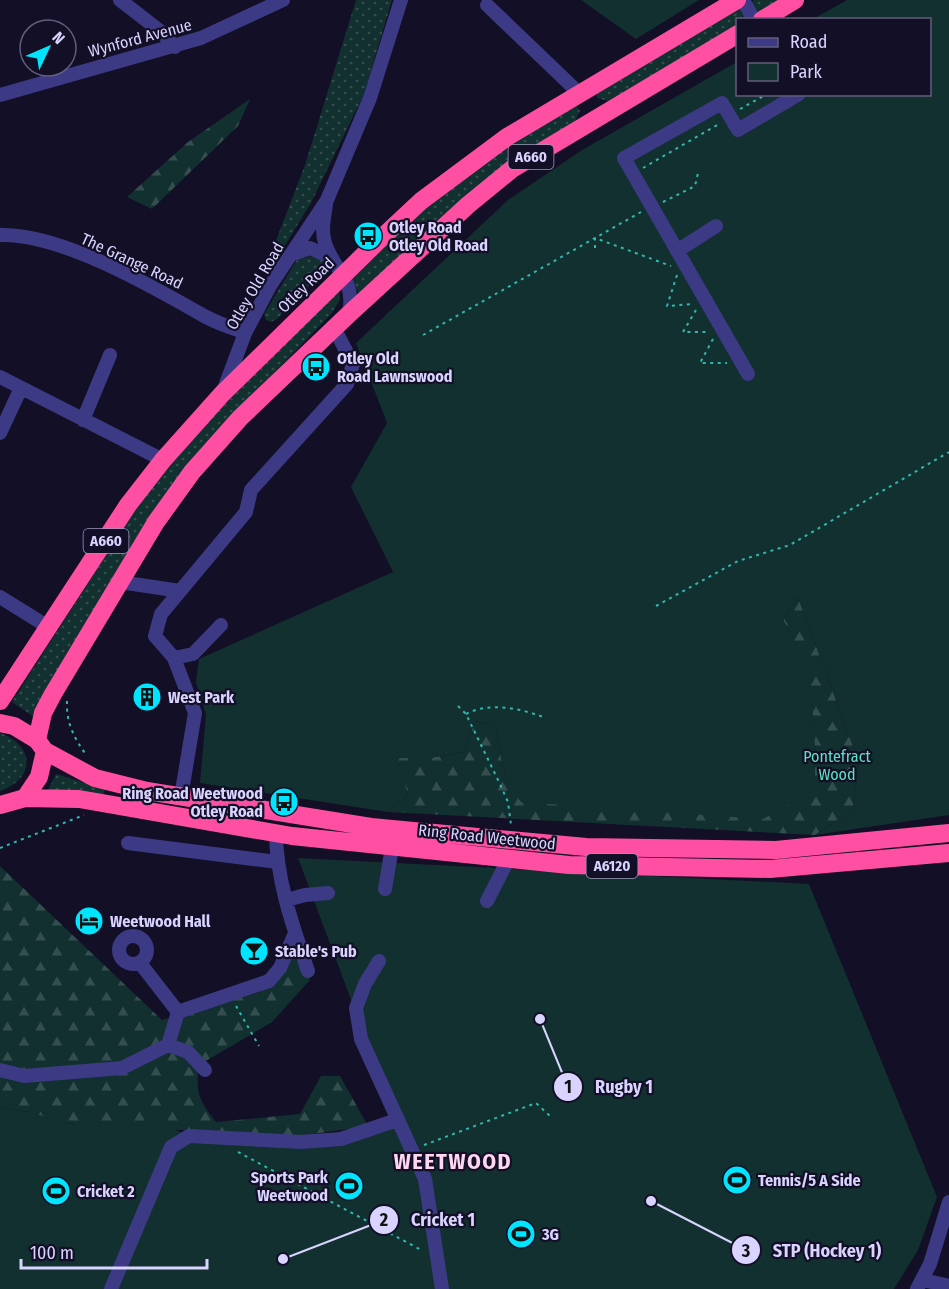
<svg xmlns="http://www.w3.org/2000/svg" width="949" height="1289" viewBox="0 0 949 1289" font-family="'Fira Sans Condensed',sans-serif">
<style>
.grass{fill:url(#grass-dots)}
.forest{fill:url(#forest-firs)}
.park{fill:#12302f}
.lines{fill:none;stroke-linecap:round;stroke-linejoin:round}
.path{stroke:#2fb8b0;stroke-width:2;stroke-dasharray:3 4.5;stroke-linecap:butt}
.minor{stroke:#3d3a85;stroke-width:14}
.highway{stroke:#ff4fa3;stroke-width:18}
.labels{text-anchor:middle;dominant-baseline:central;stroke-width:4.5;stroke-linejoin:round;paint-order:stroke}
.shield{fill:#130f26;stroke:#9e99be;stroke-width:1.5}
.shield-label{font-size:15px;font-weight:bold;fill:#d9d4ff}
.street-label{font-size:16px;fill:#d9d4ff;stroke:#130f26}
.poi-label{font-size:16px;font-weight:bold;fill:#d9d4ff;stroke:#130f26;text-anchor:start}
.park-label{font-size:16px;fill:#5fe0c0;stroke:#130f26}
.district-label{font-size:22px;font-weight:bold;letter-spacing:1.5px;fill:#ffd6f0;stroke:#130f26}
.leader{fill:none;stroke:#d9d4ff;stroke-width:2}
.callout-dot{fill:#d9d4ff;stroke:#130f26;stroke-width:2}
.mark-label{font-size:18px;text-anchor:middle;font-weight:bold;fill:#111}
.callout-label{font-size:18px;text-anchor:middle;font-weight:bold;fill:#d9d4ff;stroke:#130f26;stroke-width:4.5;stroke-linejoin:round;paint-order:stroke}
</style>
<defs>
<pattern id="grass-dots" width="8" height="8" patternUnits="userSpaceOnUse" patternTransform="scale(1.5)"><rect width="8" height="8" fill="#12302f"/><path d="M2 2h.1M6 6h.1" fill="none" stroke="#344d4e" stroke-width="1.8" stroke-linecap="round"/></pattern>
<pattern id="forest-firs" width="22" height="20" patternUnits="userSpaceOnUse" patternTransform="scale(1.5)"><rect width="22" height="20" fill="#12302f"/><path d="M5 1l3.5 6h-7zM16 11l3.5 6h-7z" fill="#344d4e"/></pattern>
</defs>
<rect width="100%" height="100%" fill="#130f26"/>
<path class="grass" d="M356,0H392L364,94L311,203L277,258L270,256L305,165Z
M754,0H784L751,19L738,20L737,28L608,101L597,98V92Z
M576,105L580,111L575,122L359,296L352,277L427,205L476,165Z
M309,256L321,260L325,265L323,271L277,319L271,322L266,320L264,314L296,261Z
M339,289L340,299L332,313L224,425L34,717L12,702L149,488L185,445Z
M0,733C35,745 36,779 0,791Z
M56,774L105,789L103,796L48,790Z"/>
<path class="forest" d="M250,99L238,126L152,209L127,197L188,142Z
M798,597L859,762L853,810L815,835L388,812L408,795L396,758H429L464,752L475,721L495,726L506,781L815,789C815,729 815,672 783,620Z
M0,866L162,1020L260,992L292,954L310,980L272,1022L199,1065C195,1092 199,1101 216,1122L300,1114L321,1076H340L368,1126L299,1136L216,1132L61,1123L30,1112L0,1108Z"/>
<path class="park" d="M581,0H699L636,39Z
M847,0H949V815L815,835L853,810L859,762L798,597L783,620C816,673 815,728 815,789L763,819L521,802L506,781L495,726L475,721L464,752L429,758H397L408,795L388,812L200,783L206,715L196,682L199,659L393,572L351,487L387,423L356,343L508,200L582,150L737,62L738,94H930V20L813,19Z
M298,858L809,884L937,1197L918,1250L894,1289H0V1108L31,1112L62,1123L171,1128L190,1136L301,1142L396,1120Z"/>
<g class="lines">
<path class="path" d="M740,109L767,94
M643,168L719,124
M663,202L695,186L698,173
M595,248V238L641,212
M677,275L667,306L694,304
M696,310L683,332H708
M423,335L595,238L671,266
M713,339L700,363H727
M656,606L738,561L790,545L949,452
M67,701C66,723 74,738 87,756
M458,706L466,714L499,782L508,802L511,825
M466,714C488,702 520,708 543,717
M0,848L84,815
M236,1006L259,1046
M424,1145L536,1103L550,1116
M238,1152L423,1251"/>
<path class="minor" d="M120,0L160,31L175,47
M743,0L754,20
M487,5L580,94
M0,95L201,38L283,0
M326,205C324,218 321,231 325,243C334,272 356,278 349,314
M0,235C59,233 148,284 199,313C213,322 230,327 245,333
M677,251L716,226
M291,255L310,248L332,258
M748,374L624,158L722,103L738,130L799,94
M0,377L163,460
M224,389L245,333L270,286L327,200L370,98L401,0
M83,420L110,355
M0,433L21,388
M120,582L180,591
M0,597L50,628
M174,658L193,654L221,625
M181,797L195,713L174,658L155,636L161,614L246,512L251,490L347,384L353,364L334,328
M276,832C276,879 293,927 308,971
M128,843L277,862
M385,889L392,847
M287,900L305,895L328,893
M487,901L508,860
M119 950a14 14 0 1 1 28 0a14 14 0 1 1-28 0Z
M379,961L365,984L356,1008L361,1039L425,1179L442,1289
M140,963L178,1012
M168,1045L188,1052L205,1070
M0,1070L24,1076L122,1068L168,1045L178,1012L269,981L280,968L295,933
M923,1280L949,1286
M111,1289L171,1147L189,1136L301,1142L341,1139L397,1120
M917,1289L930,1264L949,1202"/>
<path class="highway" d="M762,20L795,0
M0,701L128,505L163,460L222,394L375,244L421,201L507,137L737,0
M0,723L14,726L37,740L45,751L95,778L147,791L371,827L586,847L776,850L949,833
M37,740L43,713L53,694L156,522L192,472L240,418L349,314L468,205L512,169L738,34
M25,798L79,799L292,836L569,865L770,869L949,853
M0,805L25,798L39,777L45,751"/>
</g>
<defs>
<g id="bus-disc" transform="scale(1.5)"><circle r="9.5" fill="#00e5ff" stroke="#130f26"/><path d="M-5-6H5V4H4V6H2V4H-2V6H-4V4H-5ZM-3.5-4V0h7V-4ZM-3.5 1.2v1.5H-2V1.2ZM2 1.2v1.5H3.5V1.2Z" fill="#111"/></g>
<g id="building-disc" transform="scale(1.5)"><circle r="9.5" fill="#00e5ff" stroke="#130f26"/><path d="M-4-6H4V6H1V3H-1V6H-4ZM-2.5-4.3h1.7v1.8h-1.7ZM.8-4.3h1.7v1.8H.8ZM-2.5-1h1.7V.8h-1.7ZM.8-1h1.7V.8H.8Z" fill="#111"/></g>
<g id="hotel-disc" transform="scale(1.5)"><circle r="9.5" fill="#00e5ff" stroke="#130f26"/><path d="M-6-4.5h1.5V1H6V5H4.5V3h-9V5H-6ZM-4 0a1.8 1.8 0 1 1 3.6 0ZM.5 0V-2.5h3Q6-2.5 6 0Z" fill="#111"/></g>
<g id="bar-disc" transform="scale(1.5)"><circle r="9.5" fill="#00e5ff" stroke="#130f26"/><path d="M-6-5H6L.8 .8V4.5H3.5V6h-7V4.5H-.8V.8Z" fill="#111"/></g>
<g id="stadium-disc" transform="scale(1.5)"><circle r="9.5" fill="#00e5ff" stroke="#130f26"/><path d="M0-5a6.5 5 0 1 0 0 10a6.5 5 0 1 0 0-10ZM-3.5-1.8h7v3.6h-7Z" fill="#111"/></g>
</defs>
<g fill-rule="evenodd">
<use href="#bus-disc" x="368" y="236"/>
<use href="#bus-disc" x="316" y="367"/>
<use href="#building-disc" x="147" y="697"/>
<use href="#bus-disc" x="284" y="802"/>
<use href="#hotel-disc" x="89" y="921"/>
<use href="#bar-disc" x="254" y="951"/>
<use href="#stadium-disc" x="737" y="1180"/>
<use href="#stadium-disc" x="349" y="1186"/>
<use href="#stadium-disc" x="56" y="1191"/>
<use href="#stadium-disc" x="521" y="1234"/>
</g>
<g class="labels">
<g class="shield">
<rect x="508.5" y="145" width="45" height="24" rx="4.5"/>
<rect x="83.5" y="529" width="45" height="24" rx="4.5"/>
<rect x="586.5" y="854" width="51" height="24" rx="4.5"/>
</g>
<g class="shield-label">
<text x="531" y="157">A660</text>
<text x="106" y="541">A660</text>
<text x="612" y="866">A6120</text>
</g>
<g class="street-label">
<text transform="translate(140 38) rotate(-15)">Wynford Avenue</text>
<text transform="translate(132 261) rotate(25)">The Grange Road</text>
<text transform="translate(306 285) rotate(-44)">Otley Road</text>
<text transform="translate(255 286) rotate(-60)">Otley Old Road</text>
<text transform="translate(487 837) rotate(6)">Ring Road Weetwood</text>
</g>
<g class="poi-label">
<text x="389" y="227">Otley Road<tspan x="389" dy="18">Otley Old Road</tspan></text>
<text x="337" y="358">Otley Old<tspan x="337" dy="18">Road Lawnswood</tspan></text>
<text x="168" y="697">West Park</text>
<text x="263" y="793" text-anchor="end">Ring Road Weetwood<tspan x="263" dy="18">Otley Road</tspan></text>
<text x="110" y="921">Weetwood Hall</text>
<text x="275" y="951">Stable's Pub</text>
<text x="328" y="1177" text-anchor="end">Sports Park<tspan x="328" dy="18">Weetwood</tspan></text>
<text x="758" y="1180">Tennis/5 A Side</text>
<text x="77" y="1191">Cricket 2</text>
<text x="542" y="1234">3G</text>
</g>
<g class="park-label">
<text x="837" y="756">Pontefract<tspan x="837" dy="18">Wood</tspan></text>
</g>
<g class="district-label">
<text x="453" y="1161">WEETWOOD</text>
</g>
</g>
<path class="leader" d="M540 1019L568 1087M283 1259L384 1220M651 1201L746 1250"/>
<g class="callout-dot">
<circle cx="540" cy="1019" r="6"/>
<circle cx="283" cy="1259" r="6"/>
<circle cx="651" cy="1201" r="6"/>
<circle cx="568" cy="1087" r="15"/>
<circle cx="384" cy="1220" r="15"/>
<circle cx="746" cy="1250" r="15"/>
</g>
<g class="mark-label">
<text x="568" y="1093">1</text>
<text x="384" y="1226">2</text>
<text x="746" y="1257">3</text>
</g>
<g class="callout-label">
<text x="624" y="1093">Rugby 1</text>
<text x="443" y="1226">Cricket 1</text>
<text x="827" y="1257">STP (Hockey 1)</text>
</g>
<rect x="736" y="18" width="195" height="78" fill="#130f26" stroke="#625e7d" stroke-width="1.5"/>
<rect x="748" y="38" width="30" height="9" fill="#3d3a85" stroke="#625e7d" stroke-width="1.5"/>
<text x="790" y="48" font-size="18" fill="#d9d4ff">Road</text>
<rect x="748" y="63" width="30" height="18" fill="#12302f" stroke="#625e7d" stroke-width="1.5"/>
<text x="790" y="78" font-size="18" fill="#d9d4ff">Park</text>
<g transform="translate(48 48) rotate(46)"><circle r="28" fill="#130f26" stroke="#625e7d" stroke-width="1.5"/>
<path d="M0-4.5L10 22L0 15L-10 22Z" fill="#00e5ff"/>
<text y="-9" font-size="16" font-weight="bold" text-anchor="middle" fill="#d9d4ff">N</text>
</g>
<path d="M21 1259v9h186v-9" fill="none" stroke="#d9d4ff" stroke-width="3"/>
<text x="30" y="1259" font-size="18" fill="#d9d4ff" stroke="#130f26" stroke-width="4.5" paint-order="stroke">100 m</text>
</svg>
